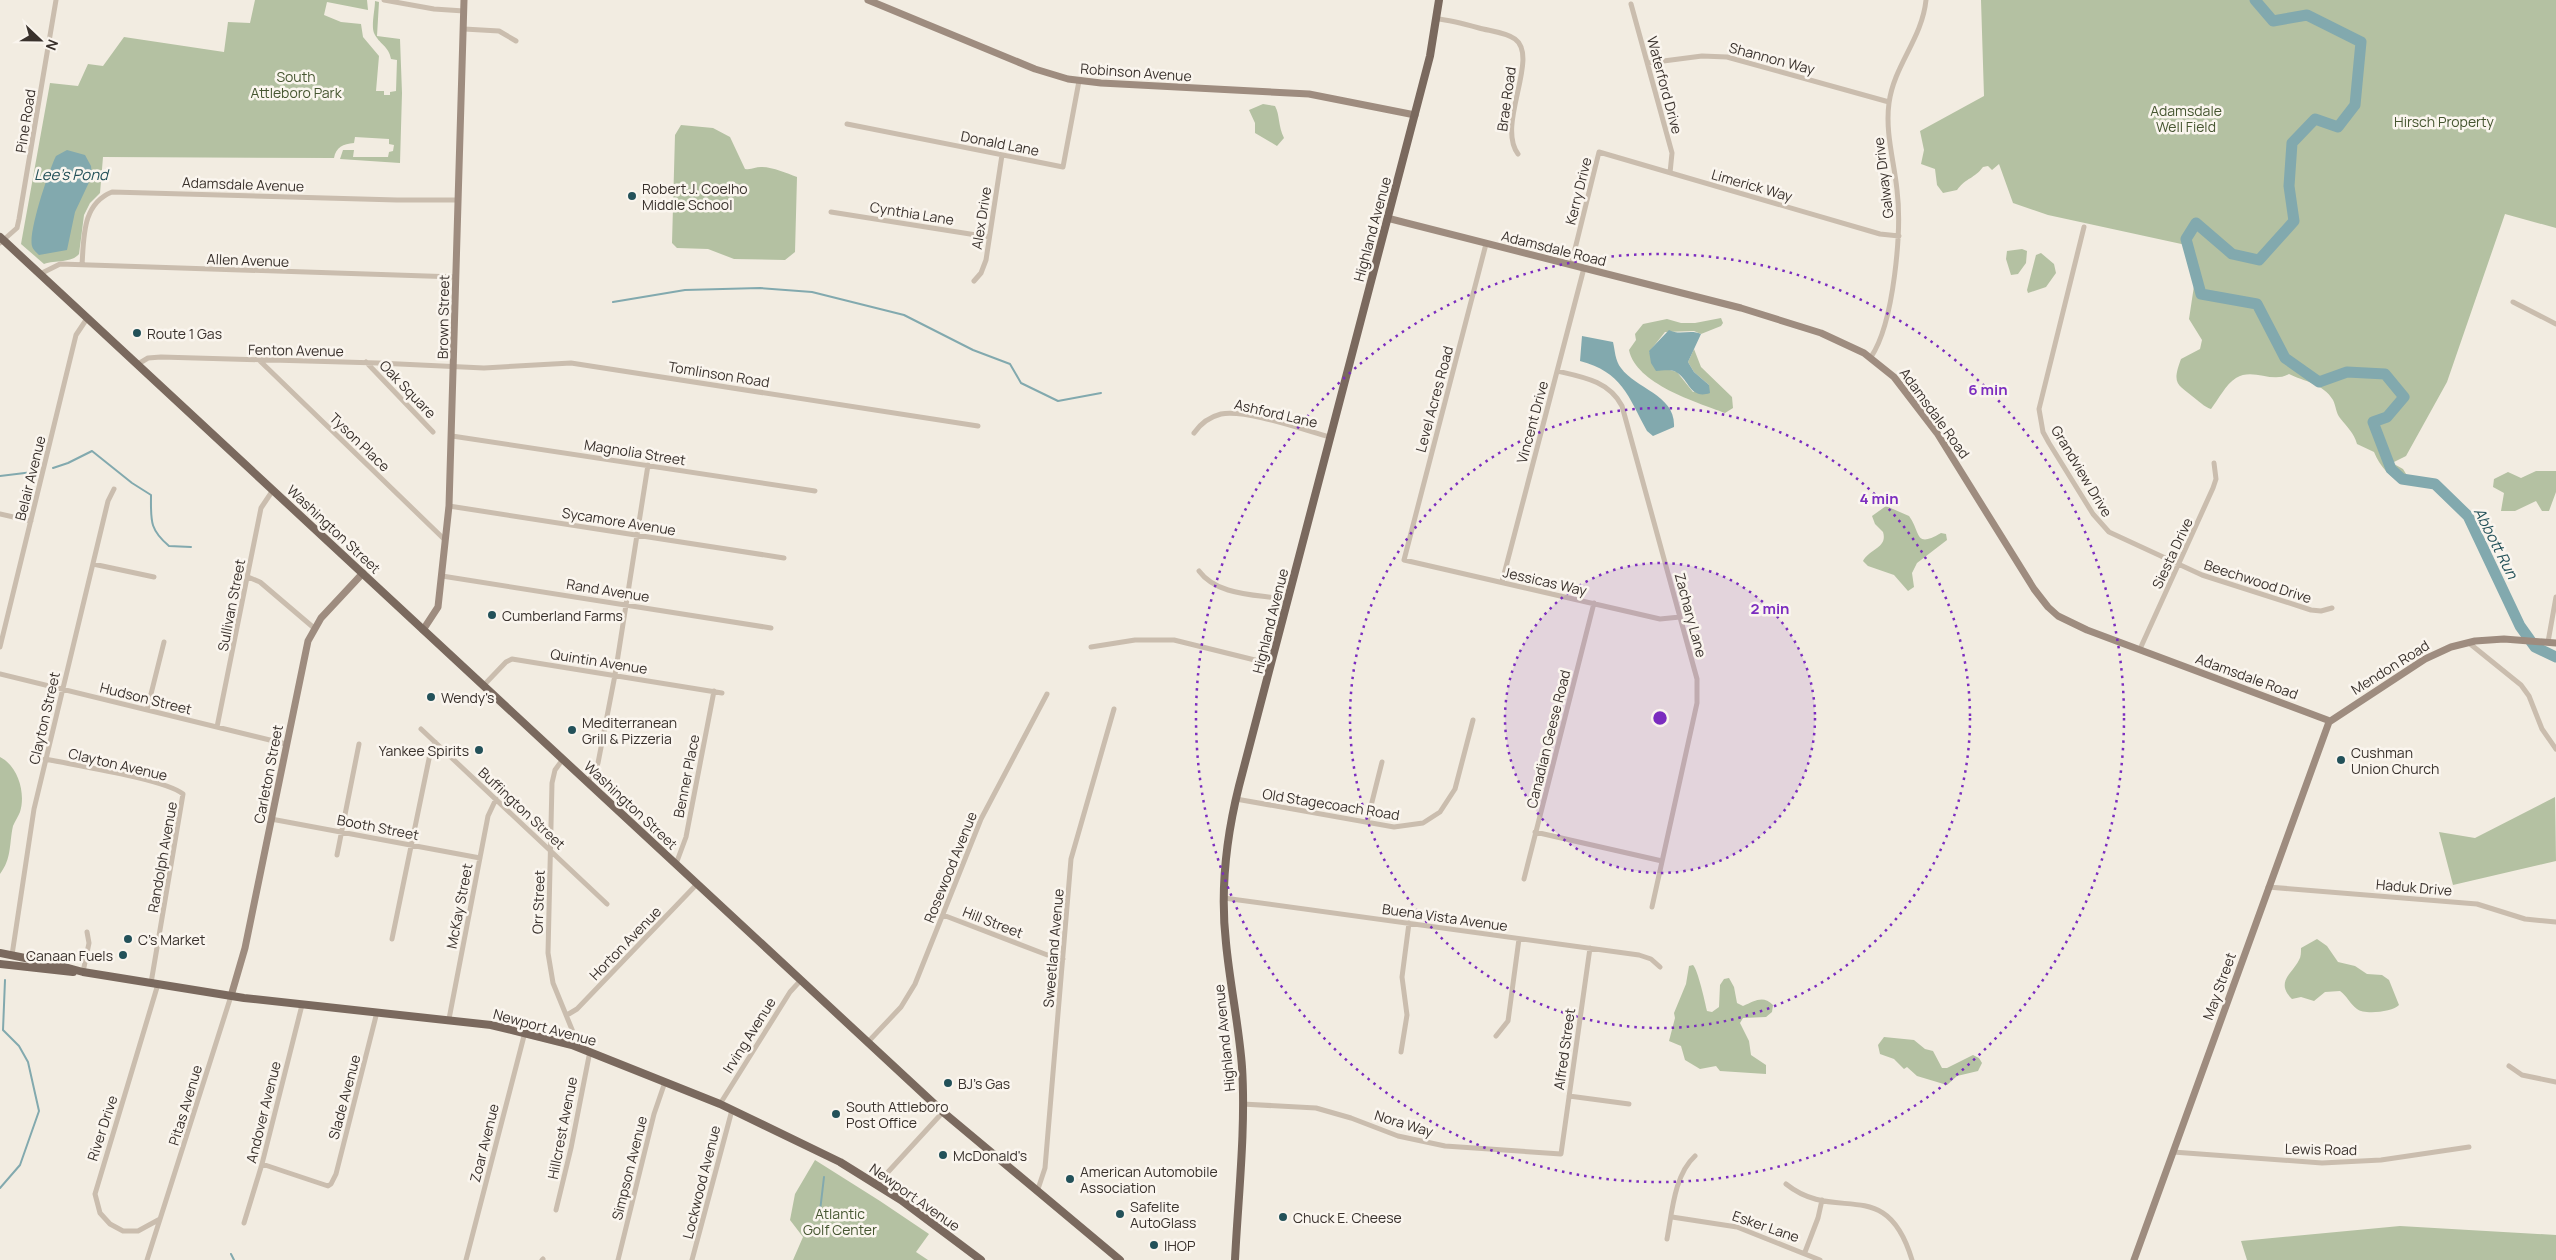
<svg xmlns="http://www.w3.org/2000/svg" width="2556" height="1260" viewBox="0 0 2556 1260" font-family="Manrope,sans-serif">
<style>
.green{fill:#b4c1a2}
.water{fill:#82a9ae}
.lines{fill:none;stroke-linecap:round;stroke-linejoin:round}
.stream{stroke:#82a9ae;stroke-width:2}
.river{stroke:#82a9ae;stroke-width:11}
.street{stroke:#cabdae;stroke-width:5}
.secondary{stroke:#9e8c7f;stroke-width:7}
.primary{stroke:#7a695e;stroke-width:8}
.ring{fill:none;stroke:#7b2cbf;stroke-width:2.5;stroke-dasharray:2.5 5}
.poi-dot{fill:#235159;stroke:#faf5ee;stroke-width:2}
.labels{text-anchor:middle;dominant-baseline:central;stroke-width:5;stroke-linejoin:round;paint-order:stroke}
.street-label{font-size:14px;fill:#39312c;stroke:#faf5ee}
.park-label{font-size:14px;fill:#465631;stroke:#faf5ee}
.poi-label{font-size:14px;fill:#39312c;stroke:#faf5ee;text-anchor:start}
.water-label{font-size:15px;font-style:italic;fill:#235159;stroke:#faf5ee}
.centre{fill:#7b2cbf;stroke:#faf5ee;stroke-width:2.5}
.ring-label{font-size:15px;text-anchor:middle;font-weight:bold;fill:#7b2cbf;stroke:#faf5ee;stroke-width:5;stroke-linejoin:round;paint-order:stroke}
</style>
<rect width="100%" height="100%" fill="#f2ece1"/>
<path class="green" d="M255,0H367L368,10L327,2L324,15L341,22L361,24L363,37L379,56L376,91H384V95H390V92L396,91L397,60L391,59C389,46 379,44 374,33C371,25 375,10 375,1L379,2L377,36L400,39L402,93L400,163L340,159L343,150H354L353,157H388L389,152L393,151L394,145L389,144V139L355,137L354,143C343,144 336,147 334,158L103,157L100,193L90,203L84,215L79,254C72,263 55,260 44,264L21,244L50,83L78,86L88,64L103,66L124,37L224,52L228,22L250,23Z
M1981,0H2556V228L2505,214L2447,382L2406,456L2394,462L2385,452L2394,464L2403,469L2411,482L2401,484C2389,475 2380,467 2374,452L2357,444C2354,433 2347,427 2340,418C2336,413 2336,406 2333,400C2324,384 2303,381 2289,374C2272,384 2253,367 2236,378C2226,384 2218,400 2211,409C2205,407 2202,404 2197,400C2178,384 2171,386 2181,359L2200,349L2202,340L2189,319L2194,286L2186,254V245L2048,215L2013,203L1999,164L1992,170L1988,166L1983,167C1974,179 1967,177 1957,190L1943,193L1937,185L1935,169L1921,164L1924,150L1920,131L1984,96Z
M1263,104L1275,106C1280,115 1278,126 1284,138L1277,146L1255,133V123L1249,110Z
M681,125L713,128L730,137L745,169C752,170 755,167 761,167C773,167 786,173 797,177L795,252L785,260L734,259L708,249L677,248L672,243L675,135Z
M2022,249L2027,251L2026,263L2018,274L2011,275L2006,259L2007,251Z
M2041,253L2054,264L2056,273L2046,287L2028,293L2027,290L2036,255Z
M1721,318L1723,323L1721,326L1701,334L1694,331L1665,332L1649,352L1670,370L1677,372L1693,392L1709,385L1694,372L1688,362L1694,349L1701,367L1732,397L1733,408L1725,413C1696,402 1636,384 1629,350L1636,340L1635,334L1643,324L1667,319L1681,323H1695Z
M2536,471H2556V492L2549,511H2542L2536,501L2515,511H2501L2504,493L2493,487L2494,479L2508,472L2521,478Z
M1886,506L1909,516C1921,532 1914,549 1941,533L1946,534L1947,540L1917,563L1912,573L1914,587L1908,591L1894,575L1868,566L1863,561C1869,549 1888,548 1883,532L1875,524L1872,516Z
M0,757C18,766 26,793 20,812C18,817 15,821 13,826C9,844 12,858 0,874Z
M2555,797L2556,861L2453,885L2439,832L2475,838Z
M2317,939L2327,946L2338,962L2355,966L2367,974L2382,975L2389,980L2399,1005C2393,1012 2364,1015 2357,1009C2350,1004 2347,996 2340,991L2325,992L2314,1001L2301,997L2292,999C2275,982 2292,974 2299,960C2301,957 2301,952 2301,948Z
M1693,965C1698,970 1705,1002 1707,1011L1712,1012L1719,1007L1720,985L1724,979L1729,978L1734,987L1737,1003L1743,1006C1755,1001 1763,995 1773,1005L1772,1012L1766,1017L1743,1018L1740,1023L1749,1041L1751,1055L1766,1065V1074L1720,1071L1716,1066L1700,1069L1685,1060L1681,1046L1669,1041L1675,1018L1674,1013L1686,984L1689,966Z
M1884,1037L1914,1040L1925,1049L1933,1051L1942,1068H1947L1973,1055L1979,1058L1982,1063L1978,1071L1957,1076L1947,1085L1917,1076L1907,1067L1904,1069L1894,1059L1880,1054L1878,1045Z
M815,1160L880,1201L929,1234L916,1252L928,1260H793L803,1237L790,1220L795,1194Z
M2400,1226L2556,1235V1260H2247L2241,1241Z"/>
<path class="water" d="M67,150L85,155L91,166L92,176L75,212L67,250L39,255C37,253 33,250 32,246C28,232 49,170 56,156Z
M1669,330C1680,336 1690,329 1701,334L1688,362L1694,372L1709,385L1710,393C1690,400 1689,379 1676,372C1670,369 1662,371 1656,371L1651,363L1649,351Z
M1582,336L1613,342C1615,350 1615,361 1621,368C1636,389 1676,395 1674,427L1653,436L1647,431C1628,396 1622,372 1580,361Z"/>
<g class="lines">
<path class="stream" d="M613,302L685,290L760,288L812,292L904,315L973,350L1010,364L1021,383L1058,401L1101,393
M53,468L68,463L92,451L132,483L151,495C151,520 149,529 169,546L191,547
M0,476L33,472
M0,1188L20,1165L39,1111L28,1062L19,1046L3,1030L5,980
M820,1211L824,1177
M231,1254L234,1260"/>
<path class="river" d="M2255,0L2273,21L2307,15L2361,42L2355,105L2338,127L2315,119L2292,143L2289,186L2294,221L2259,260L2232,254L2196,223L2186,239L2201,294L2257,304L2285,358L2319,382L2347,372L2385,374L2404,397L2387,417L2373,422L2391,469L2402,479L2435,484L2468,516L2520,626L2535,647L2556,657"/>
<path class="street" d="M384,0L434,9L464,11
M1631,4L1672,153L1670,173
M1437,19C1451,20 1465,24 1479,28C1490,31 1505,32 1515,39C1540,57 1496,125 1518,154
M464,29L499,31L516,41
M1648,63L1702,56L1727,57L1889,102
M847,124L1063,167L1079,81
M831,212L989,237
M2084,227L2039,409L2043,432L2049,443L2093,514L2109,532L2202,575L2311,610L2321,611L2332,608
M0,243L17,228L19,219L56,0
M1486,244L1404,560L1660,619L1680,617
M82,265C84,237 82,204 112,192L397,200H458
M1571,265L1599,152L1880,234L1899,236
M40,274L60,264L456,277
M974,281L981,273L986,260L1002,155
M2513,302L2556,324
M1871,357C1894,323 1902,230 1897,190C1894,161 1885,132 1889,103C1894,65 1922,39 1926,0
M259,360L445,540
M366,362L433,432
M138,364L148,358L161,357L378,363L484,368L571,363L978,426
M1557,371C1583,377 1609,381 1622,406L1697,679V703L1652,907
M1194,433C1201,423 1209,417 1221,414C1246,409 1304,430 1330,437
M452,436L815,491
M449,506L784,558
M0,514L31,521
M93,564L154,577
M1199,571C1218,597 1260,594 1288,600
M442,576L771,628
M248,577L260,582L314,628
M1502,582L1584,268
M2548,642L2556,597
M2469,643L2521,685L2529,696L2542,729L2556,749
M0,647L76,335L88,317
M1091,647L1135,640H1174L1271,664
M2140,649L2213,488L2216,479L2214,463
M0,674L286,744
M483,686L506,662L512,659L722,693
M147,710L164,642
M217,727L261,508L273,490
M421,729L607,904
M45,759C73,765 165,779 183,794L151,983
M563,759L555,770L552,783L548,953L553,983L573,1032L572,1045
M588,782L598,763L615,675L648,465
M1236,799L1394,827L1423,823L1440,812L1455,789L1473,720
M271,819L480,858
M1367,822L1382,762
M1535,832L1662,861
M337,855L359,744
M676,864L686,837L714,691
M1524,879L1594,603
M2268,887L2477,904L2525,919L2556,922
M1224,898L1639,955L1651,959L1660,967
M943,915L1050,956L1063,959
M392,939L430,754L435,742
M12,955L34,809L108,501L114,489
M83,972L89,943L87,932
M158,984L95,1194L100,1213L110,1224L123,1231H138L160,1219
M567,1015L577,1009L697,884
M449,1019L488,816L496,799
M1496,1036L1508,1021L1519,939
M868,1042L901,1007L915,984L981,819L1047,694
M1401,1052L1407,1015L1402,977L1409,923
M2509,1066L2522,1075L2556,1082
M1569,1096L1629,1104
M720,1104L790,992L801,980
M1242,1104L1316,1108L1351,1118L1398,1136L1445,1146L1561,1154L1590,948
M2173,1152L2322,1163L2381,1160L2469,1147
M262,1164L328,1186L331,1184L336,1174L377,1012
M877,1184L943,1112
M1786,1184C1837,1225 1886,1173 1912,1260
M1037,1192L1045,1168L1071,859L1114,709
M556,1210L571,1148L590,1051
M1672,1217L1737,1227L1820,1260
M244,1223L262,1164L302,1005
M1667,1239C1672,1213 1674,1175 1695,1156
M1805,1252L1818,1218L1822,1200
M147,1260L231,996
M466,1260L525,1032
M542,1260L543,1259
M618,1260L654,1114L665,1082
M692,1260L732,1110"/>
<path class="secondary" d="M868,0L1035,69L1068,79L1101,83L1309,94L1415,115
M1387,218L1741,308L1821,333L1864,353L1894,377L1937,433L2034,589L2048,607L2058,616L2087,630L2330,721
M423,630L438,607L449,506L464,0
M231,996L245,948L308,641L321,618L363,573
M2134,1260L2329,722L2425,659L2451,647L2475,641L2504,639L2556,643"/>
<path class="primary" d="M0,237L943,1112L1120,1260
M0,953L50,963L83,972L244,998L491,1025L572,1045L720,1104L840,1162L901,1200L981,1260
M0,964L73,972
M1235,1260C1238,1199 1246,1128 1242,1067C1239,1026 1230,985 1226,943C1220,890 1226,838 1239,786L1430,56L1439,0"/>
</g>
<circle cx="1660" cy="718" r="155" fill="#7b2cbf" fill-opacity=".12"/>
<g class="ring">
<circle cx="1660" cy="718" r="155"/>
<circle cx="1660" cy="718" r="310"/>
<circle cx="1660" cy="718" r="464"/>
</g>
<g class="poi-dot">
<circle cx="632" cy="196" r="5"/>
<circle cx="137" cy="333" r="5"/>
<circle cx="492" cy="615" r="5"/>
<circle cx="431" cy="697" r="5"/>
<circle cx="572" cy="730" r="5"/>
<circle cx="479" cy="750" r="5"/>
<circle cx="2341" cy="760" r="5"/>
<circle cx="128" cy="939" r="5"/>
<circle cx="123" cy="955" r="5"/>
<circle cx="948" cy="1083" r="5"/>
<circle cx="836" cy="1114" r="5"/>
<circle cx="943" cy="1155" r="5"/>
<circle cx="1070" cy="1179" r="5"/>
<circle cx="1120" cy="1214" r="5"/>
<circle cx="1283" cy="1217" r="5"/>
<circle cx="1154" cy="1245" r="5"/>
</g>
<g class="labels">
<g class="street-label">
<text transform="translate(1772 58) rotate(15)">Shannon Way</text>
<text transform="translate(1136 72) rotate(4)">Robinson Avenue</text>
<text transform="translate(1665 85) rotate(75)">Waterford Drive</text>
<text transform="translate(1506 99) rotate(-82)">Brae Road</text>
<text transform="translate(25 121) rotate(-81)">Pine Road</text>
<text transform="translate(1000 143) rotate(11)">Donald Lane</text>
<text transform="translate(1883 178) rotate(-97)">Galway Drive</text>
<text transform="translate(243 184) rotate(2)">Adamsdale Avenue</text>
<text transform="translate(1752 185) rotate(16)">Limerick Way</text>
<text transform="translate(1578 191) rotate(-76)">Kerry Drive</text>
<text transform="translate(912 213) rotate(9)">Cynthia Lane</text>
<text transform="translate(981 218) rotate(-81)">Alex Drive</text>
<text transform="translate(1372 229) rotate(-75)">Highland Avenue</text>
<text transform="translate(1554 248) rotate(14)">Adamsdale Road</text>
<text transform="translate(248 260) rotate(2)">Allen Avenue</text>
<text transform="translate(443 317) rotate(-89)">Brown Street</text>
<text transform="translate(296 350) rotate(1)">Fenton Avenue</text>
<text transform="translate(719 374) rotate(9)">Tomlinson Road</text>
<text transform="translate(408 389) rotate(46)">Oak Square</text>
<text transform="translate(1434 399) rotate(-75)">Level Acres Road</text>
<text transform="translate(1276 413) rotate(13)">Ashford Lane</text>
<text transform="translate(1935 413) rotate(54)">Adamsdale Road</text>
<text transform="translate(1532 422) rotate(-75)">Vincent Drive</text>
<text transform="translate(360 442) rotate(44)">Tyson Place</text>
<text transform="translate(635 452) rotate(9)">Magnolia Street</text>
<text transform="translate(2082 471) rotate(59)">Grandview Drive</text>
<text transform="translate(30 478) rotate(-76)">Belair Avenue</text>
<text transform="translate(619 521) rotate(9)">Sycamore Avenue</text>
<text transform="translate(334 529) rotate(43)">Washington Street</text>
<text transform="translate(2172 553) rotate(-65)">Siesta Drive</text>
<text transform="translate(1545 581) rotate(13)">Jessicas Way</text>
<text transform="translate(2258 581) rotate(18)">Beechwood Drive</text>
<text transform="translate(608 590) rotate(9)">Rand Avenue</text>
<text transform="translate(231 605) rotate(-79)">Sullivan Street</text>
<text transform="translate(1691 615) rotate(75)">Zachary Lane</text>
<text transform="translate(1270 621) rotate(-76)">Highland Avenue</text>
<text transform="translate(599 661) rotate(9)">Quintin Avenue</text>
<text transform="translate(2390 667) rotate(-32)">Mendon Road</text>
<text transform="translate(2247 676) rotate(20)">Adamsdale Road</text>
<text transform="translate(146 698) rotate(14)">Hudson Street</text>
<text transform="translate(44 718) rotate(-77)">Clayton Street</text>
<text transform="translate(1548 739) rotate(-76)">Canadian Geese Road</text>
<text transform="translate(118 764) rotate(13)">Clayton Avenue</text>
<text transform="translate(268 774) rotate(-79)">Carleton Street</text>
<text transform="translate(686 776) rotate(-79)">Benner Place</text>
<text transform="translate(1331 804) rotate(9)">Old Stagecoach Road</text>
<text transform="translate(631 805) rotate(43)">Washington Street</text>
<text transform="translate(522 808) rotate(43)">Buffington Street</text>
<text transform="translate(378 827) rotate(11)">Booth Street</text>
<text transform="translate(162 857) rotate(-80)">Randolph Avenue</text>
<text transform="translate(950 867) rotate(-68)">Rosewood Avenue</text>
<text transform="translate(2414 887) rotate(5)">Haduk Drive</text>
<text transform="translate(538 902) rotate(-88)">Orr Street</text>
<text transform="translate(459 906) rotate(-79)">McKay Street</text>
<text transform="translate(1445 917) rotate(8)">Buena Vista Avenue</text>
<text transform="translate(993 922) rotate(21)">Hill Street</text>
<text transform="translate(625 943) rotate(-46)">Horton Avenue</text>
<text transform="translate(1053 948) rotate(-85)">Sweetland Avenue</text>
<text transform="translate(2219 986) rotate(-70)">May Street</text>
<text transform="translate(545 1027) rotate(15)">Newport Avenue</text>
<text transform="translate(749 1035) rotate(-58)">Irving Avenue</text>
<text transform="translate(1224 1038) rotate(-96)">Highland Avenue</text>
<text transform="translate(1564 1049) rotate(-82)">Alfred Street</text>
<text transform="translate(344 1097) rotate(-75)">Slade Avenue</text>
<text transform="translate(185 1105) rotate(-73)">Pitas Avenue</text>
<text transform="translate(263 1112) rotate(-76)">Andover Avenue</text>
<text transform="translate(1404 1123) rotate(17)">Nora Way</text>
<text transform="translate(102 1128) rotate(-72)">River Drive</text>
<text transform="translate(562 1128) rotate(-79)">Hillcrest Avenue</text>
<text transform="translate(484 1143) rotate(-76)">Zoar Avenue</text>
<text transform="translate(2321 1149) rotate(1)">Lewis Road</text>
<text transform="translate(629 1168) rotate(-76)">Simpson Avenue</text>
<text transform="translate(701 1182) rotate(-76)">Lockwood Avenue</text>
<text transform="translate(915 1197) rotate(35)">Newport Avenue</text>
<text transform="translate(1766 1226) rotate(19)">Esker Lane</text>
</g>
<g class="park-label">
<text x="296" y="76">South<tspan x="296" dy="16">Attleboro Park</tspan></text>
<text x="2186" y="110">Adamsdale<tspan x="2186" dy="16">Well Field</tspan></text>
<text x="2444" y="121">Hirsch Property</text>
<text x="840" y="1213">Atlantic<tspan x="840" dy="16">Golf Center</tspan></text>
</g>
<g class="poi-label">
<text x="642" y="188">Robert J. Coelho<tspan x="642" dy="16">Middle School</tspan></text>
<text x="147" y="333">Route 1 Gas</text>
<text x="502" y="615">Cumberland Farms</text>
<text x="441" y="697">Wendy's</text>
<text x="582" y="722">Mediterranean<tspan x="582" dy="16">Grill &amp; Pizzeria</tspan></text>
<text x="469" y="750" text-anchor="end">Yankee Spirits</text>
<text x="2351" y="752">Cushman<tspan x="2351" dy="16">Union Church</tspan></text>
<text x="138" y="939">C's Market</text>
<text x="113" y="955" text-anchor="end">Canaan Fuels</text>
<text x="958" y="1083">BJ's Gas</text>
<text x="846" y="1106">South Attleboro<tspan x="846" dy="16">Post Office</tspan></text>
<text x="953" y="1155">McDonald's</text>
<text x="1080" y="1171">American Automobile<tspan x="1080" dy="16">Association</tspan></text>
<text x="1130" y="1206">Safelite<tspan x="1130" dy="16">AutoGlass</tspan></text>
<text x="1293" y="1217">Chuck E. Cheese</text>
<text x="1164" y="1245">IHOP</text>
</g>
<g class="water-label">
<text x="71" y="174">Lee's Pond</text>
<text transform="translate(2496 543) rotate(63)">Abbott Run</text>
</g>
</g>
<circle cx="1660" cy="718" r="8" class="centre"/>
<g class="ring-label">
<text x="1988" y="395">6 min</text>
<text x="1879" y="504">4 min</text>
<text x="1770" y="614">2 min</text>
</g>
<g transform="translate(40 40) rotate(112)" stroke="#faf5ee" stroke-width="4" paint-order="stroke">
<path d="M0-4L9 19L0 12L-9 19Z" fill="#39312c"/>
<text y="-8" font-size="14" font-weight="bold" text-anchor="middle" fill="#39312c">N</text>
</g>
</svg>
